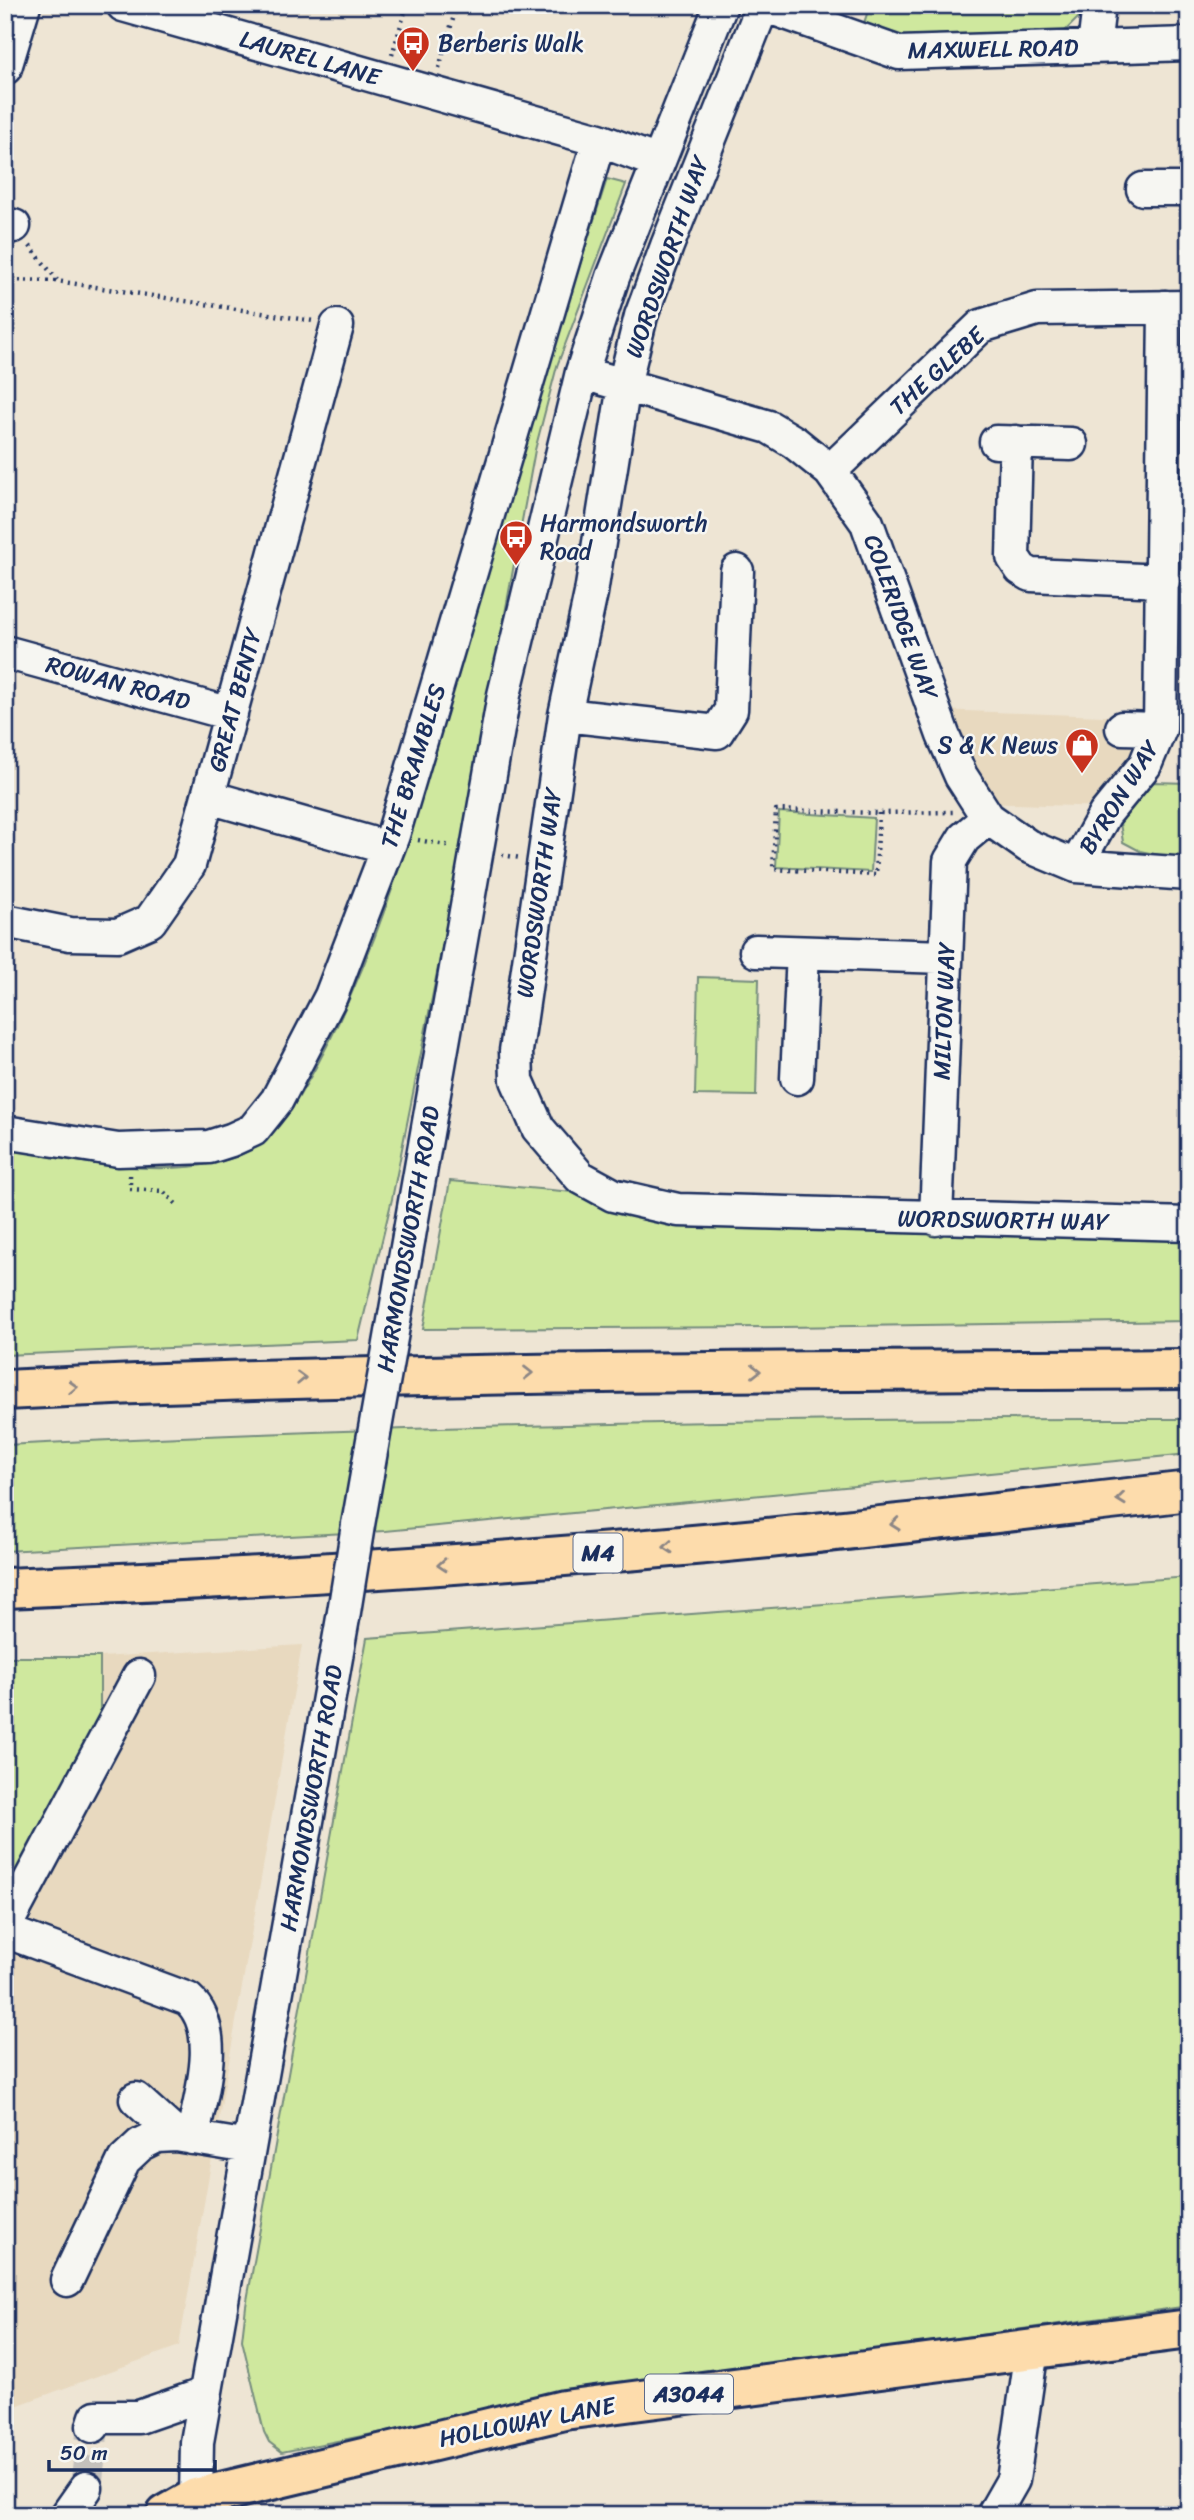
<svg xmlns="http://www.w3.org/2000/svg" width="1194" height="2520" viewBox="0 0 1194 2520" font-family="Sriracha,sans-serif">
<style>
.built{fill:#e8d9bf}
.green{fill:#cfe89e;stroke:#758c7e;stroke-width:2}
.lines{fill:none;stroke-linecap:round;stroke-linejoin:round}
.minor-tunnel{stroke:#c4c1bc;stroke-width:32;stroke-dasharray:32 16;stroke-linecap:butt}
.minor-casing{stroke:#1b2f5e;stroke-width:37}
.major-casing{stroke:#1b2f5e;stroke-width:44}
.highway-casing{stroke:#1b2f5e;stroke-width:44}
.path{stroke:#1b2f5e;stroke-width:4.5;stroke-dasharray:2 5;stroke-linecap:butt}
.minor{stroke:#f6f6f2;stroke-width:32}
.major{stroke:#fddcac;stroke-width:38}
.highway{stroke:#fddcac;stroke-width:38}
.minor-bridge-casing{stroke:#1b2f5e;stroke-width:37;stroke-linecap:butt}
.minor-bridge{stroke:#f6f6f2;stroke-width:32}
.oneway{stroke:#8c8685}
.labels{text-anchor:middle;dominant-baseline:central;stroke-width:5;stroke-linejoin:round;paint-order:stroke}
.shield{fill:#f6f6f2;stroke:#5d6b8a;stroke-width:2}
.shield-label{font-size:23px;font-weight:bold;fill:#1b2f5e}
.poi-label{font-size:24px;fill:#1b2f5e;stroke:#f6f6f2;text-anchor:start}
.street-label{font-size:24px;fill:#1b2f5e;stroke:#f6f6f2}
</style>
<rect width="100%" height="100%" fill="#eee5d4"/>
<filter id="ink" filterUnits="userSpaceOnUse"><feTurbulence type="fractalNoise" baseFrequency=".0143" numOctaves="2"/><feDisplacementMap in="SourceGraphic" scale="14" xChannelSelector="R" yChannelSelector="G"/><feConvolveMatrix kernelMatrix="1 2 1 2 8 2 1 2 1" color-interpolation-filters="sRGB"/></filter>
<g filter="url(#ink)">
<path class="built" d="M938,710L1157,718L1104,807L984,803Z
M302,1645L179,2346L5,2410V1927L100,1749V1657Z"/>
<path class="green" d="M870,5H1084L1081,15L1062,34L912,40L864,23Z
M607,179L626,184L557,366L535,450L463,842L392,1199L358,1340L5,1355V1148C75,1162 197,1187 259,1145C282,1130 303,1090 316,1067C372,963 406,851 439,739C463,656 487,572 511,489C542,385 574,282 607,179Z
M1153,782L1189,783L1187,861L1140,851L1123,842L1120,823Z
M779,812L874,818L871,872L776,867Z
M698,977L759,979L756,1096L695,1095Z
M450,1181L573,1192L614,1201L1189,1231V1321L784,1327L423,1329Z
M1189,1419V1454L385,1531L5,1551V1445C400,1425 794,1418 1189,1419Z
M1189,1577V2306L619,2385L282,2452L269,2442L264,2432L242,2340L246,2306L367,1638Z
M5,1657H100V1749L5,1927Z"/>
<g class="lines">
<path class="minor-tunnel" d="M86,2488L93,2426"/>
<g class="minor-casing">
<path id="minor" d="M123,5L599,140L658,162
M1189,44L899,53L763,5L667,246L641,316L624,385L591,593L565,715L516,1051L517,1080L538,1128L580,1177L613,1195L678,1210L1189,1224
M1094,47L1099,5
M5,68L24,5
M1143,189H1189
M5,224L14,226
M603,379L769,427L794,442L830,471L867,523L943,735L961,776L988,818L1028,846L1076,866L1189,874
M996,442L1071,444
M1016,442L1013,557L1021,569L1031,575L1163,581
M830,471L981,326L1037,309L1189,307
M5,652L231,714
M565,715L717,732L731,710L737,571
M1122,728L1160,729
M209,797L388,848
M1076,866L1105,814L1145,765L1160,729L1165,307
M5,921L70,934L118,935L150,921L189,865L337,326
M756,951L946,957
M797,1078L803,953
M5,1132L118,1150L209,1147L231,1140L253,1130L277,1100L331,996L393,835L599,140
M936,1219L950,861L964,838L988,818
M409,1236L504,695L582,372L613,277L721,5
M358,1525L367,1474
M5,1927L139,1676
M5,1931L188,1999C223,2030 200,2099 192,2138
M136,2099L176,2135
M67,2280L124,2160L141,2144L157,2136L176,2135L249,2147
M93,2426L96,2417H139L205,2394
M196,2498L197,2442L343,1618
M67,2515L86,2488
M993,2515L1013,2480L1032,2349"/>
</g>
<g class="major-casing">
<path id="major" d="M166,2515L196,2498L564,2410L1189,2329"/>
</g>
<g class="highway-casing">
<path id="highway" d="M5,1390C400,1370 794,1372 1189,1369
M5,1588C260,1578 514,1563 768,1538C908,1524 1048,1507 1189,1491"/>
</g>
<path class="path" d="M392,55L407,5
M439,68L457,5
M30,246L57,280
M5,280L57,281L313,321
M879,813L876,875L773,869L776,810L879,813L955,812
M418,840L451,846
M502,855L521,858
M130,1175V1189L163,1191L176,1204
M129,2515L139,2510"/>
<use href="#minor" class="minor"/>
<use href="#major" class="major"/>
<use href="#highway" class="highway"/>
<g class="minor-bridge-casing">
<path id="minor-bridge" d="M367,1474L409,1236
M343,1618L358,1525"/>
</g>
<use href="#minor-bridge" class="minor-bridge"/>
</g>
<defs><path id="oneway-chevron" d="M-2-3.5L2.5 0L-2 3.5" fill="none" stroke-width="1.6" stroke-linecap="round" stroke-linejoin="round" transform="scale(1.75)"/></defs>
<g class="oneway">
<use href="#oneway-chevron" transform="translate(756 1371)"/>
<use href="#oneway-chevron" transform="translate(528 1373)"/>
<use href="#oneway-chevron" transform="translate(301 1378) rotate(-2)"/>
<use href="#oneway-chevron" transform="translate(73 1387) rotate(-2)"/>
<use href="#oneway-chevron" transform="translate(1121 1499) rotate(174)"/>
<use href="#oneway-chevron" transform="translate(895 1524) rotate(174)"/>
<use href="#oneway-chevron" transform="translate(668 1547) rotate(175)"/>
<use href="#oneway-chevron" transform="translate(442 1565) rotate(176)"/>
</g>
</g>
<defs>
<g id="bus-pin" transform="scale(1.75)"><path d="M0 17L-7.5 6A9.5 9.5 0 1 1 7.5 6Z" fill="#c8321e" stroke="#f6f6f2"/><path d="M-5-6H5V4H4V6H2V4H-2V6H-4V4H-5ZM-3.5-4V0h7V-4ZM-3.5 1.2v1.5H-2V1.2ZM2 1.2v1.5H3.5V1.2Z" fill="#fff"/></g>
<g id="shop-pin" transform="scale(1.75)"><path d="M0 17L-7.5 6A9.5 9.5 0 1 1 7.5 6Z" fill="#c8321e" stroke="#f6f6f2"/><path d="M-5-2.5h2.3a2.7 3.5 0 0 1 5.4 0H5L5.5 6h-11ZM-1.5-2.5h3a1.5 2.3 0 0 0-3 0Z" fill="#fff"/></g>
</defs>
<g fill-rule="evenodd">
<use href="#bus-pin" x="413" y="43"/>
<use href="#bus-pin" x="516" y="537"/>
<use href="#shop-pin" x="1082" y="745"/>
</g>
<g class="labels">
<g class="shield">
<rect x="573.5" y="1533.5" width="49" height="39" rx="5"/>
<rect x="645" y="2374.5" width="88" height="39" rx="5"/>
</g>
<g class="shield-label">
<text x="598" y="1553">M4</text>
<text x="689" y="2394">A3044</text>
</g>
<g class="poi-label">
<text x="438" y="43">Berberis Walk</text>
<text x="540" y="523">Harmondsworth<tspan x="540" dy="28">Road</tspan></text>
<text x="1058" y="745" text-anchor="end">S &amp; K News</text>
</g>
<g class="street-label">
<text transform="translate(993 49) rotate(-1)">MAXWELL ROAD</text>
<text transform="translate(310 58) rotate(16)">LAUREL LANE</text>
<text transform="translate(667 257) rotate(-71)">WORDSWORTH WAY</text>
<text transform="translate(937 371) rotate(-42)">THE GLEBE</text>
<text transform="translate(901 617) rotate(70)">COLERIDGE WAY</text>
<text transform="translate(118 683) rotate(15)">ROWAN ROAD</text>
<text transform="translate(235 700) rotate(-75)">GREAT BENTY</text>
<text transform="translate(413 766) rotate(-73)">THE BRAMBLES</text>
<text transform="translate(1119 797) rotate(-58)">BYRON WAY</text>
<text transform="translate(539 893) rotate(-82)">WORDSWORTH WAY</text>
<text transform="translate(944 1011) rotate(-88)">MILTON WAY</text>
<text transform="translate(1003 1220) rotate(1)">WORDSWORTH WAY</text>
<text transform="translate(408 1239) rotate(-80)">HARMONDSWORTH ROAD</text>
<text transform="translate(311 1798) rotate(-80)">HARMONDSWORTH ROAD</text>
<text transform="translate(527 2422) rotate(-11)">HOLLOWAY LANE</text>
</g>
</g>
<rect width="1194" height="2520" fill="none" stroke="#f6f6f2" stroke-width="28"/>
<rect x="14" y="14" width="1166" height="2492" fill="none" stroke="#1b2f5e" stroke-width="2.5" filter="url(#ink)"/>
<path d="M49 2460v10h166v-10" fill="none" stroke="#1b2f5e" stroke-width="3.5"/>
<text x="60" y="2460" font-size="21" fill="#1b2f5e" stroke="#f6f6f2" stroke-width="5" paint-order="stroke">50 m</text>
</svg>
